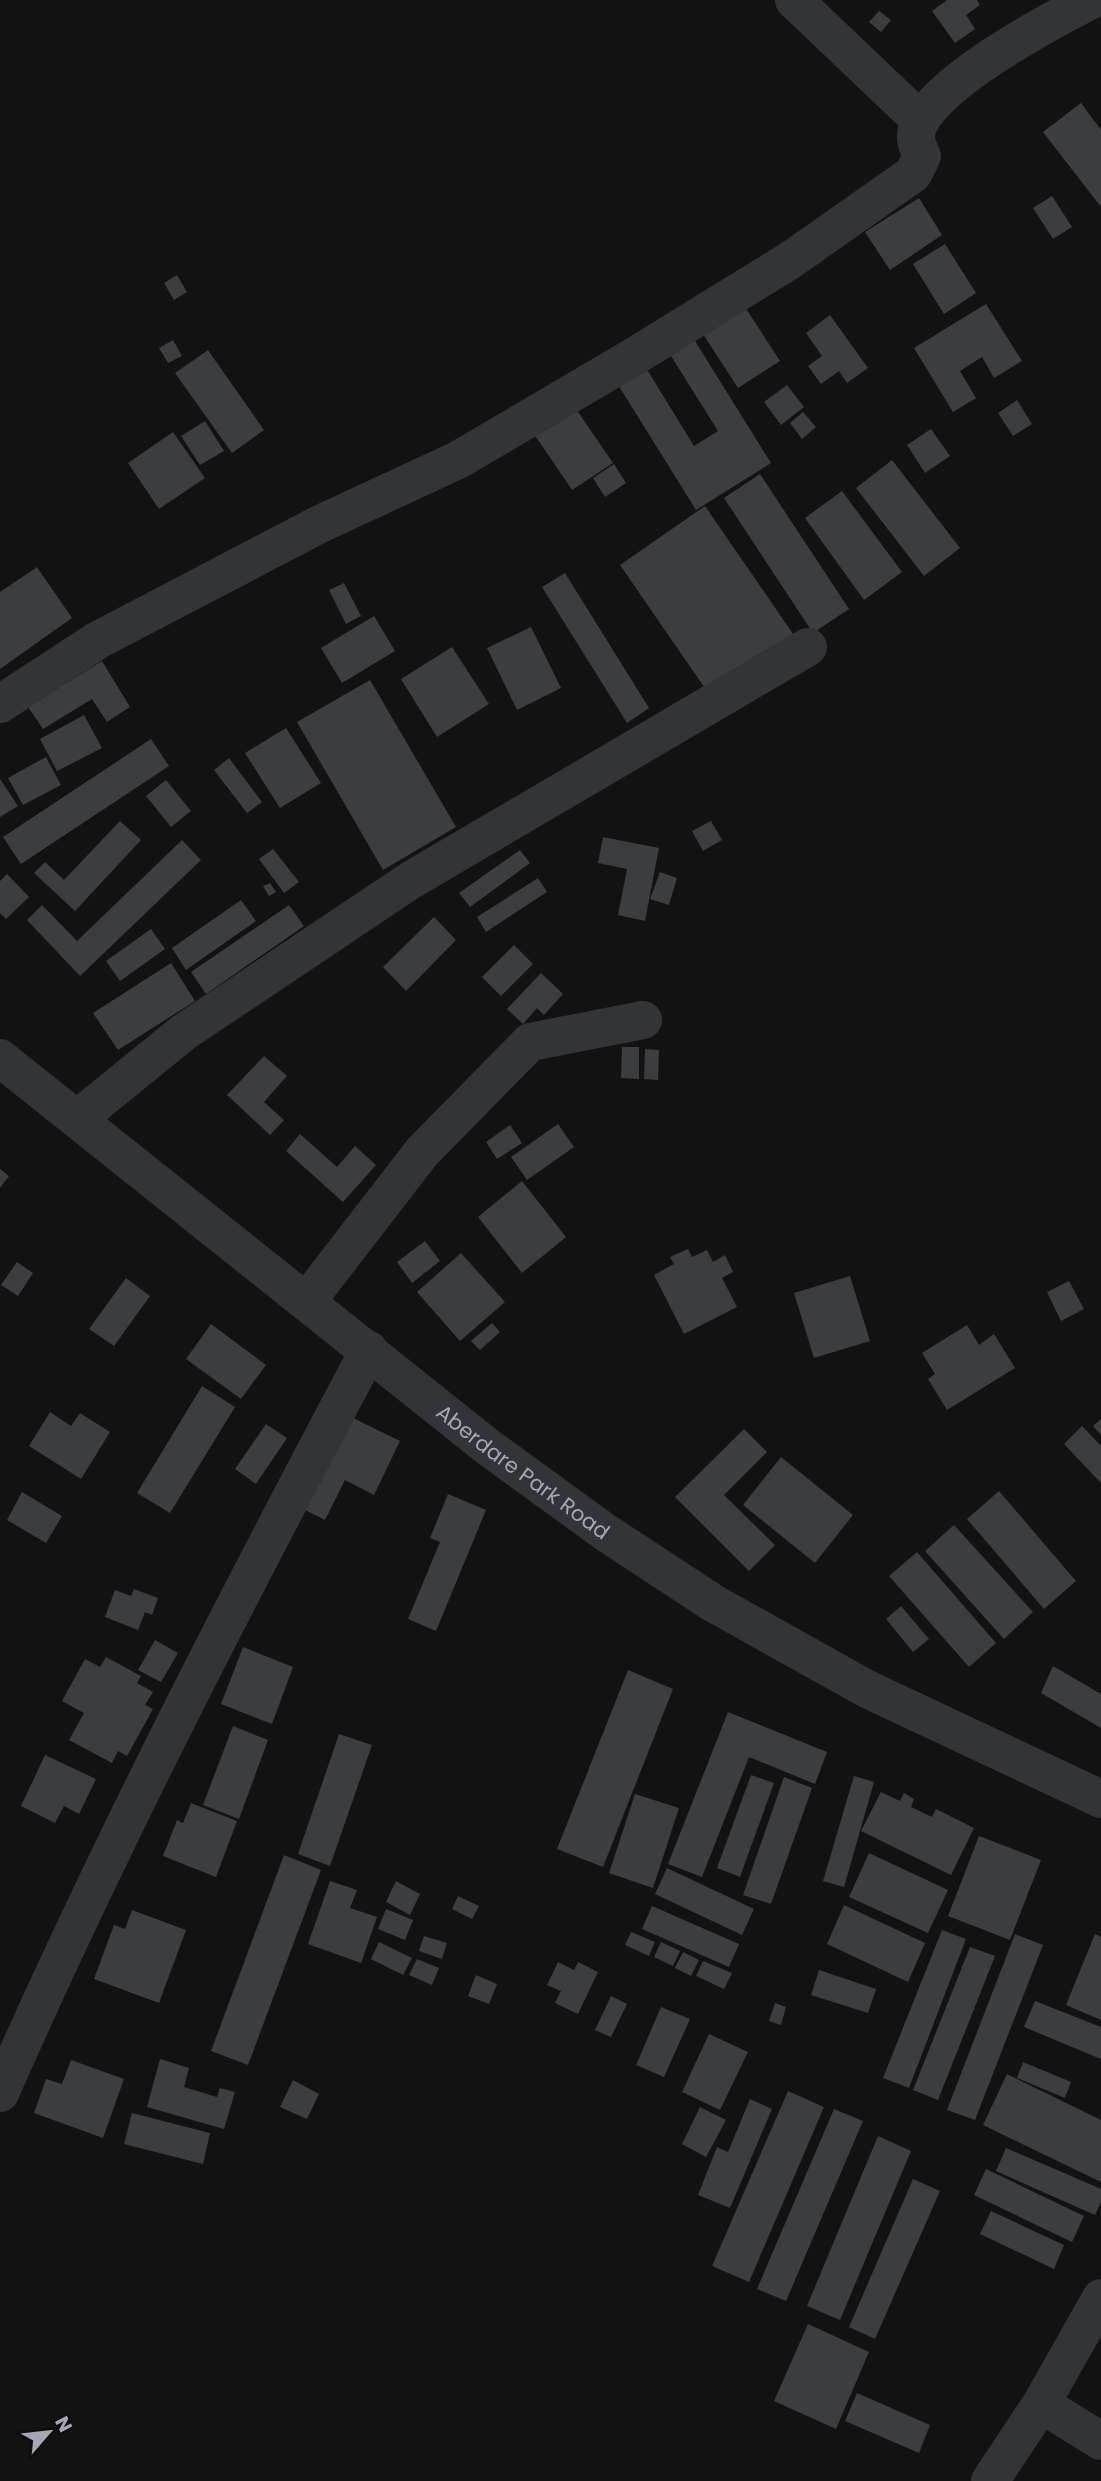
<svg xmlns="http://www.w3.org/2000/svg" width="1101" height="2481" viewBox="0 0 1101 2481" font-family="Poppins,sans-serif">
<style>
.building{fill:#3c3d40}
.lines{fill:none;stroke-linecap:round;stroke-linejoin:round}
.minor{stroke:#333438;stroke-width:38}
.tertiary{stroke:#333438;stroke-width:38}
.labels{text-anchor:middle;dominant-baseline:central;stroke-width:5;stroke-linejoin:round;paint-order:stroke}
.street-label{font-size:21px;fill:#a4a8b3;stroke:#0d0d0e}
</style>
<rect width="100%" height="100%" fill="#121213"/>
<path class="building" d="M947,0H977L980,5L966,15L975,29L955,43L932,11Z
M879,11L891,20L881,32L869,22Z
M1081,103L1101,130V207L1043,132Z
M1052,196L1072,227L1053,239L1033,208Z
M919,198L942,235L890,270L865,232Z
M945,244L976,293L944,314L913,264Z
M177,275L187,292L174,300L164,283Z
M986,304L1022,361L994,378L982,357L960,371L976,398L953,412L914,348Z
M745,307L780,361L738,388L703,334Z
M830,315L868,368L847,383L839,371L821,384L808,366L822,356L806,333Z
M690,333L771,463L696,510L615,380L643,363L694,446L718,431L666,348Z
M173,340L182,356L168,363L159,348Z
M208,350L264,430L232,453L175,373Z
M787,385L804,407L781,425L764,402Z
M1017,400L1032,424L1013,436L998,413Z
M574,406L613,463L572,490L534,434Z
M803,412L816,427L802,439L790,423Z
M205,421L224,451L200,465L181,436Z
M931,429L950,456L925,473L907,445Z
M173,432L205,478L159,509L128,463Z
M892,460L960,548L924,576L856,488Z
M614,464L626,483L605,497L593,478Z
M760,474L849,609L813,633L724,498Z
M842,491L902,572L864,600L805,518Z
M705,506L798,641L713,700L620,565Z
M37,567L72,618L0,669V592Z
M565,573L649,708L627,723L542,587Z
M344,583L361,616L346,624L329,590Z
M374,616L395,651L342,683L321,648Z
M531,627L561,688L517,710L487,648Z
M452,647L489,704L437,737L401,679Z
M102,661L130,707L107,722L92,699L43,729L28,707Z
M370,680L456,827L383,870L297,722Z
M84,715L102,748L57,771L40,739Z
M286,728L321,783L280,808L245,753Z
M151,739L169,766L21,864L3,837Z
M46,757L61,785L23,805L8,778Z
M229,758L262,802L247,813L214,770Z
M0,779L18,806L0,817Z
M166,780L191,811L171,827L146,796Z
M120,821L141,840L75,911L34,873L45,862L64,880Z
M711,821L722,840L703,851L692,831Z
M603,837L659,848L645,921L618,915L627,869L598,863Z
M182,840L201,860L80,976L27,920L42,905L77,941Z
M273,849L299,882L284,893L259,859Z
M520,850L530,863L470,907L459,893Z
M660,872L677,878L669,905L650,899Z
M7,874L29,897L6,919L0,913V881Z
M538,878L547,892L486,932L477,917Z
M270,883L276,892L269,896L263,886Z
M241,900L256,921L186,970L172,948Z
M289,905L304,926L206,994L191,972Z
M434,917L456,940L406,991L383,967Z
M151,929L165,949L120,981L106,961Z
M514,945L533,964L501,996L482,977Z
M171,963L195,1001L118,1050L93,1013Z
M541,973L563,994L544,1015L537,1008L523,1024L507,1009Z
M622,1047H639V1079L621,1078Z
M645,1049L659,1050L658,1080L644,1079Z
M264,1056L287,1076L264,1102L284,1120L270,1135L227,1095Z
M558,1124L574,1147L527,1180L511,1157Z
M510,1125L522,1143L497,1159L486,1142Z
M300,1134L337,1167L355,1146L376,1165L343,1202L286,1151Z
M0,1169L9,1176L0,1188Z
M522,1181L566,1237L522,1273L478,1217Z
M425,1241L440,1261L412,1283L397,1262Z
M688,1249L692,1257L707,1250L713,1262L725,1255L733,1272L722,1278L737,1307L684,1334L654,1275L674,1264L670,1257Z
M461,1253L505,1302L460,1341L417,1292Z
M17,1262L33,1273L18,1296L1,1285Z
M850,1276L870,1341L814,1358L794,1293Z
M126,1278L150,1296L114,1346L89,1329Z
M1069,1281L1084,1309L1061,1321L1047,1292Z
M492,1323L500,1332L480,1350L471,1341Z
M211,1324L266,1365L241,1399L186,1359Z
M967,1325L979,1345L994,1334L1015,1368L947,1410L928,1379L935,1374L922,1353Z
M202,1386L235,1407L170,1513L137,1493Z
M50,1412L71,1426L80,1413L110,1432L81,1479L29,1446Z
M347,1415L400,1441L374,1495L345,1480L325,1520L301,1508Z
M1101,1419V1435L1093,1426Z
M266,1424L287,1438L256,1484L235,1469Z
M1082,1426L1101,1446V1483L1064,1444Z
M744,1429L767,1452L724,1495L775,1545L749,1571L675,1497Z
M781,1457L853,1515L815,1563L743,1505Z
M999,1491L1076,1581L1044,1609L967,1519Z
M22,1492L62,1516L46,1543L7,1520Z
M448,1494L486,1510L436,1631L408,1619L440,1542L430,1538Z
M954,1525L1033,1612L1004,1639L925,1551Z
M917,1552L996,1643L969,1667L889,1576Z
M134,1589L158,1598L152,1615L145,1612L138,1630L105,1617L115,1590L131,1596Z
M901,1606L929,1639L913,1652L886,1619Z
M155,1640L178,1653L161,1682L138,1670Z
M243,1647L293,1667L272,1724L221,1704Z
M106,1657L141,1676L137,1683L153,1692L145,1705L153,1709L127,1756L118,1751L112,1763L69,1740L84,1713L62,1701L85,1659L100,1667Z
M1053,1666L1101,1694V1728L1041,1693Z
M628,1670L673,1689L603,1867L557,1849Z
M728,1712L827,1752L815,1784L749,1757L702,1877L668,1864Z
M233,1726L268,1740L239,1819L203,1805Z
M339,1734L372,1745L330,1866L298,1854Z
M45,1755L96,1779L79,1814L64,1806L55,1823L21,1806Z
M751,1775L774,1783L740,1877L717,1868Z
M854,1776L874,1782L844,1887L823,1881Z
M784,1777L812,1788L771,1904L743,1895Z
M881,1792L900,1801L904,1793L914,1799L911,1807L932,1817L936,1809L974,1828L951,1875L861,1831Z
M635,1794L679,1808L653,1888L609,1873Z
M191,1803L237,1821L216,1877L163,1856L177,1820L183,1823Z
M979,1836L1041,1860L1010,1940L948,1916Z
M869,1853L948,1890L928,1933L849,1897Z
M284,1855L321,1870L248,2065L211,2051Z
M667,1868L754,1909L742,1935L655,1894Z
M330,1881L357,1890L350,1908L377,1917L361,1963L308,1944Z
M396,1881L420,1894L410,1915L386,1902Z
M458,1896L479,1906L472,1919L452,1909Z
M844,1905L925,1943L908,1982L827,1944Z
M652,1906L739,1944L729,1967L642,1929Z
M386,1909L413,1920L405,1940L378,1929Z
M132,1910L186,1930L159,2003L94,1979L114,1925L125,1929Z
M942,1930L966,1939L909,2088L883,2078Z
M631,1932L655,1942L649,1956L625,1945Z
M1015,1934L1043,1945L975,2120L947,2110Z
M1095,1934L1101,1937V2020L1066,2005Z
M424,1936L447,1943L442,1959L419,1951Z
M379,1942L412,1958L403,1975L371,1959Z
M661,1942L680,1951L673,1966L654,1957Z
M970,1947L995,1956L938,2100L913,2090Z
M683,1952L699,1960L691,1976L675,1968Z
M417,1959L439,1968L432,1985L409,1975Z
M703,1961L732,1973L724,1989L696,1976Z
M558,1962L574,1970L578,1962L598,1972L578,2014L555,2003L561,1991L547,1985Z
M819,1970L876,1989L868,2013L811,1995Z
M476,1975L497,1984L489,2004L468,1996Z
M611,1996L627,2004L611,2037L595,2030Z
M1035,2001L1101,2027V2059L1024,2027Z
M775,2003L786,2007L781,2025L769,2021Z
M661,2007L690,2019L664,2077L636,2065Z
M709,2034L748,2052L720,2110L682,2092Z
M160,2059L189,2068L184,2087L217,2097L220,2088L235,2092L224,2129L147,2107Z
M71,2060L124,2079L103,2138L34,2113L46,2079L62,2084Z
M1023,2062L1071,2082L1065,2098L1017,2078Z
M1007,2074L1101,2120V2182L983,2125Z
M293,2080L319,2094L307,2119L280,2107Z
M788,2091L824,2107L749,2282L712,2266Z
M750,2099L772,2109L730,2208L698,2195L717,2147L728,2152Z
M700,2107L726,2120L706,2157L682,2144Z
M834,2109L863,2121L786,2301L757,2289Z
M132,2113L210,2133L203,2164L124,2144Z
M878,2136L911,2151L840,2320L807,2306Z
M1006,2148L1101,2189V2202L1095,2215L996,2171Z
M986,2169L1084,2216L1072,2242L974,2195Z
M913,2179L940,2191L875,2339L849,2327Z
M991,2211L1064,2245L1054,2269L980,2234Z
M808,2324L869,2352L836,2429L774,2401Z
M857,2393L930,2425L919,2453L845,2421Z"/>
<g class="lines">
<path class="minor" d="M794,0L921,121
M0,704L98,640L320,524L458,460L635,356L789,261L913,174L922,156C920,151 915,142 916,136C917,91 1054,19 1091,0
M77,1119L184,1032L411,880L808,647
M307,1301L422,1152L530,1042L643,1020
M0,2093C112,1839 239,1595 369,1350
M1041,2404L1101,2441
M990,2481L1041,2404L1101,2298"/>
<path class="tertiary" id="s1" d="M0,1058L488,1447L605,1532L713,1603L867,1689L1101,1799"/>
</g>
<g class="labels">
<g class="street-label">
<text stroke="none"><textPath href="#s1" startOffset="667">Aberdare Park Road</textPath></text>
</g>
</g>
<g transform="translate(49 2432) rotate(62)" stroke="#0d0d0e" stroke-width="5" paint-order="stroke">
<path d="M0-5L12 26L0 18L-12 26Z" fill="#a4a8b3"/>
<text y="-10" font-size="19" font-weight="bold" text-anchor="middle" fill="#a4a8b3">N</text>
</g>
</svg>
